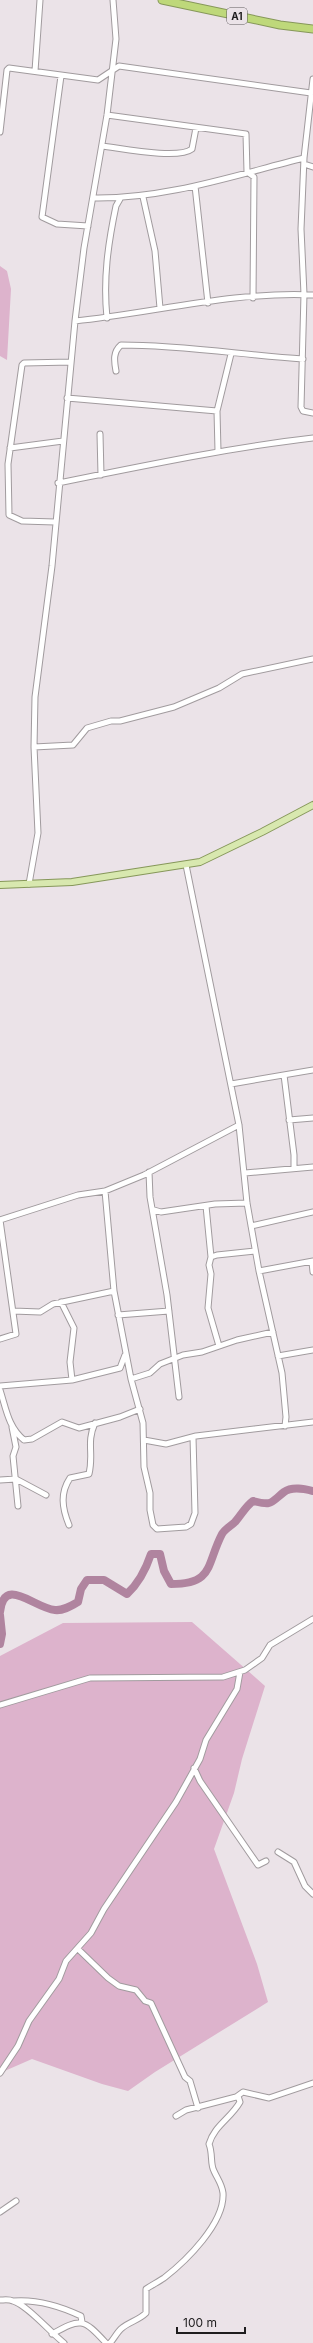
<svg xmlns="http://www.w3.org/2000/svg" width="313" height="2343" viewBox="0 0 313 2343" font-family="Inter,sans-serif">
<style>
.green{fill:#ddb3cc}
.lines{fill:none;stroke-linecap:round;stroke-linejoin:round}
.river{stroke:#b0849f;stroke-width:8}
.minor-casing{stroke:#a19b9e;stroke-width:7}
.major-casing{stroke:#86975a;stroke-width:8}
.highway-casing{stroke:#86975a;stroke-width:9}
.minor{stroke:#fff;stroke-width:5}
.major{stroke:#d8e8af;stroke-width:6}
.highway{stroke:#bed87a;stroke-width:7}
.labels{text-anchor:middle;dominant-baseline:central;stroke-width:4;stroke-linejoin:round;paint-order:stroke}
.shield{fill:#ebe3e8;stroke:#5c585b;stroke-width:1}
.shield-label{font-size:10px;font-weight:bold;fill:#1f1d1e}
</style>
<rect width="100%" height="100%" fill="#ebe3e8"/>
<path class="green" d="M0,266L7,271L11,289L7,360L0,356Z
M192,1622L265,1686L242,1759L234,1793L214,1849L257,1964L268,2002L155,2072L128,2091L102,2084L32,2059L0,2073V1656L63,1623Z"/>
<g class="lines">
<path class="river" d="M0,1612C4,1575 34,1608 55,1610C63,1611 71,1606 78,1602L81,1589L87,1580H104L127,1594C139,1583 146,1569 151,1554H160L164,1571L171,1584C214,1584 206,1565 222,1534C225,1529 231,1526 235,1522C242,1514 245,1507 253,1501C273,1506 270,1503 284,1492C292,1486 305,1489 313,1491
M0,1615L2,1634L0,1644"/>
<g class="minor-casing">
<path id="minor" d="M35,71L40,0
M61,76L42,217L57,224L88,226
M313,79L304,158L301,229L304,294L301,407L303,411L313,413
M107,115L246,134L247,172L254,177L253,298
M0,132L7,70L9,68L98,80L119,66L311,93
M102,146C120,148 178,160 192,149L196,128
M304,164L313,167
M195,186L208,303
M143,197L155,251L160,308
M94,198C166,199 235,175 304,158
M107,318C103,279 108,244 116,206L120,199
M75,321C153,313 234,291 313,295
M116,371C114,360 113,352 121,345C182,345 243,355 303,359
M67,398L217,411
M100,434L101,475
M10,448L63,441
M218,451L217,411L231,354
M58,483C143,466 227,448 313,438
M55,522L22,521L9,515L8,464L22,365L24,363L71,362
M34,747L73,745L87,728L111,721H120L174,707L219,688L242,674L313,659
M186,865L239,1125L247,1203L259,1271L282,1373L286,1417L285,1426
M29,884L38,833L34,747L35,697L52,566L75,321L84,248L107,115L116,39L113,0
M284,1075L294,1155V1168
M231,1084L313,1070
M289,1120L313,1118
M149,1172L150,1197L167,1295L179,1397
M245,1173L313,1167
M105,1191L114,1291L131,1379L143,1423L144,1467L150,1493V1510L153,1525L157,1529L186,1527L191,1524L195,1513L193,1437
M206,1206L211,1257
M154,1210L161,1212L215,1204L247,1203
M0,1220L78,1195L105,1191L144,1175L239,1125
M251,1226L313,1212
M312,1262L313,1272
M259,1271L313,1261
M61,1302L74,1328L70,1362L72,1380
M13,1311L40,1312L53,1304L114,1291
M118,1315L169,1311
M0,1339L16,1334L0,1220
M219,1346L208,1308L211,1274L209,1265L211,1257L217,1255L255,1251
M278,1356L313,1350
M131,1379L150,1373L160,1364L183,1355L202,1352L237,1340L273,1332
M0,1386L72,1380L120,1368L125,1355
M0,1390C6,1408 8,1427 24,1440L32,1439L62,1422L79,1428L120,1417L140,1409
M12,1427L16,1447L13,1456L18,1506
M144,1440L166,1444L196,1436L313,1422
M0,1480L16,1479L46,1495
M69,1525C62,1508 60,1493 70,1478L89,1474C94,1453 86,1443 95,1423
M0,1705L90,1678L223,1677L245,1670L262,1658L270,1645L313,1619
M194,1768L200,1781L258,1865L266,1861
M278,1852L294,1862L305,1886L313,1894
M78,1949L108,1978L119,1986L136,1990L145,2001L151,2003L185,2077L190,2081L198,2108
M0,2073L18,2046L29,2021L59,1979L66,1961L91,1933L104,1909L176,1802L200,1759L206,1740L237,1689L240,1672
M176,2116L186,2110L236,2097L243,2092L269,2098L313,2083
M0,2212L16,2201
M0,2300C4,2300 9,2299 13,2301C27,2305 50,2332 64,2343
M13,2301C37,2299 60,2306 81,2316L82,2322
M52,2334C81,2318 83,2318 106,2343
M110,2343C114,2339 117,2332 122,2328C129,2322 139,2320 146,2313V2289C152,2285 158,2282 164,2278C186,2261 225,2223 223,2193C222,2184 217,2178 214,2171C210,2164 213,2154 209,2144C214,2126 231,2118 240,2102L238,2096"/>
</g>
<g class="major-casing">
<path id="major" d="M0,885L72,882L200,862L262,832L313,805"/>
</g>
<g class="highway-casing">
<path id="highway" d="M162,0L280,25L313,29"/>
</g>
<use href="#minor" class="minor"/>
<use href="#major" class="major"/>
<use href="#highway" class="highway"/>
</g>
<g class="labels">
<rect class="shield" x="227" y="8" width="20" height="16" rx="3"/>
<g class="shield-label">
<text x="237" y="16">A1</text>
</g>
</g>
<path d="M177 2327v6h68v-6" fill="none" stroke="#1f1d1e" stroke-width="2"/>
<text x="183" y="2327" font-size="12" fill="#1f1d1e" stroke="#ebe3e8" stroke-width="3" paint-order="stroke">100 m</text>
</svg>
